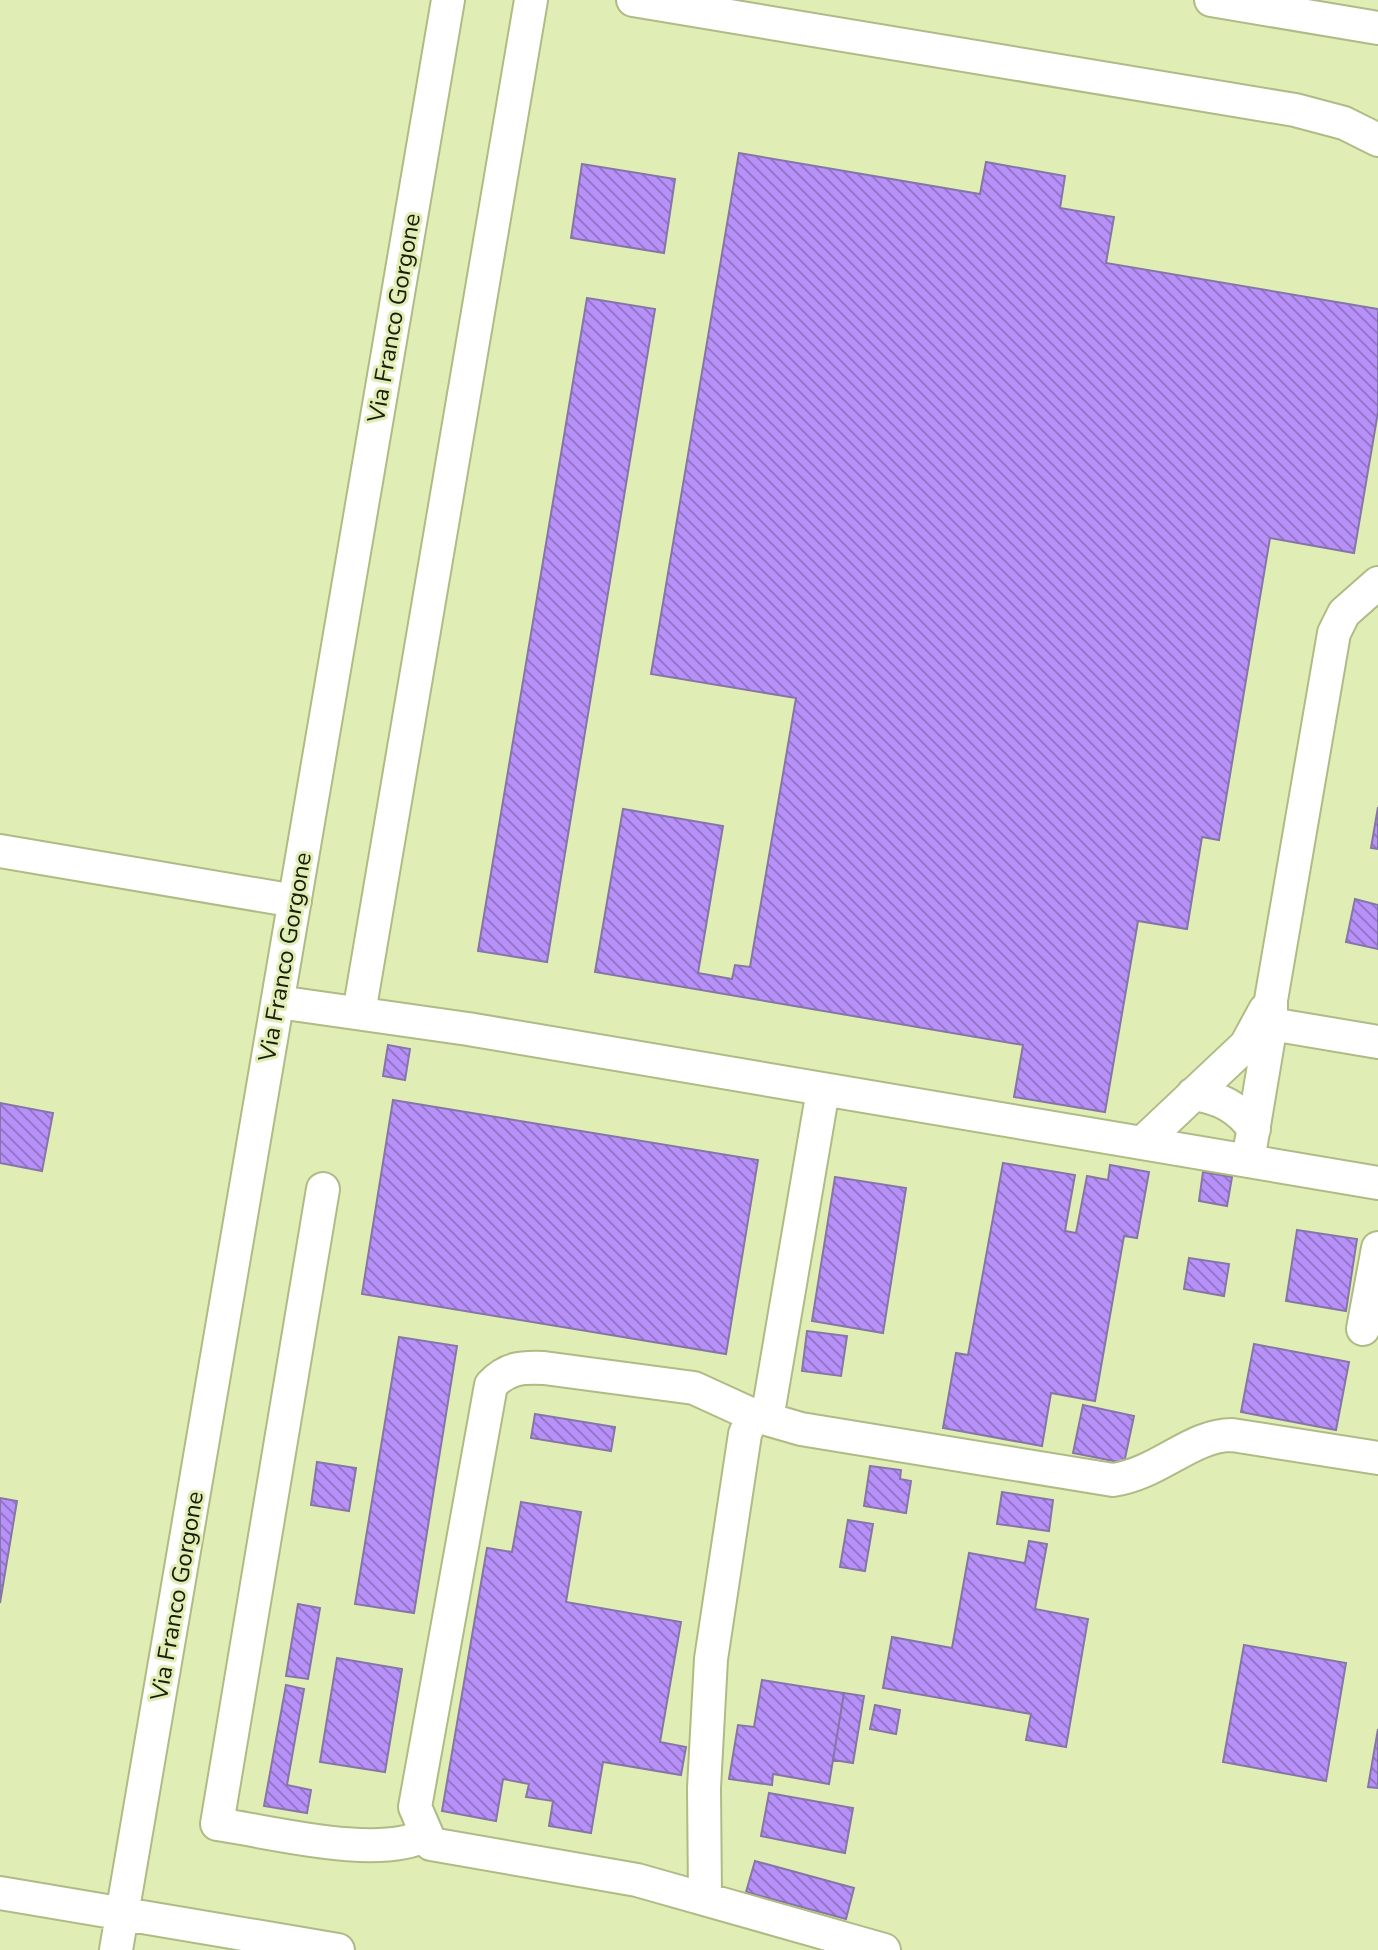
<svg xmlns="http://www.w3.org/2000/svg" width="1378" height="1950" viewBox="0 0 1378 1950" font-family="'Nunito Sans',sans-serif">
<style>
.building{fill:url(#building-back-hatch);stroke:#8676a7;stroke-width:2}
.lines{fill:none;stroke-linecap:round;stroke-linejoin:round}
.minor-casing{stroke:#aebb84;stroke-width:36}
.minor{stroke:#fff;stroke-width:32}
.labels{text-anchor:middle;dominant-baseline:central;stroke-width:6;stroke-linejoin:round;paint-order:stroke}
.street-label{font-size:24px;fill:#181c07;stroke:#e0eeb5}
</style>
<defs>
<pattern id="building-back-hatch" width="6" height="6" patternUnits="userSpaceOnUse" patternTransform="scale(2)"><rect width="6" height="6" fill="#b791f9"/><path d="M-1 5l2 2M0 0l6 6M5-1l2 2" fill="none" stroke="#9476c8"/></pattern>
</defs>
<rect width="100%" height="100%" fill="#e0eeb5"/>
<path class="building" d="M739,153L980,194L986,162L1065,176L1060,208L1114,217L1106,263L1378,309V412L1354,553L1270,538L1219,840L1202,837L1187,929L1138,921L1105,1112L1014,1097L1023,1045L595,972L623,809L723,826L698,973L732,979L735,965L750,967L796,698L651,674Z
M582,164L675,179L664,253L571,238Z
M587,298L655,309L547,962L478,951Z
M1378,807V849L1371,848Z
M1355,899L1378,905V949L1346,942Z
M388,1045L410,1049L405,1080L383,1076Z
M393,1100L758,1160L726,1354L362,1294Z
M0,1103L53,1113L42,1171L0,1163Z
M1003,1163L1075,1175L1065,1231L1076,1233L1087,1176L1108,1180L1110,1165L1149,1172L1137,1238L1124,1236L1095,1401L1051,1393L1042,1446L943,1428L956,1353L968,1355Z
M1203,1172L1232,1177L1227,1206L1199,1201Z
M835,1177L906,1188L883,1333L812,1321Z
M1297,1230L1357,1239L1346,1311L1286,1301Z
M1189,1258L1229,1264L1224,1296L1184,1289Z
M807,1331L847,1336L841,1376L802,1371Z
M399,1337L457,1346L414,1613L355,1604Z
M1254,1344L1349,1362L1336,1430L1241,1412Z
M1083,1405L1134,1416L1124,1463L1073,1453Z
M535,1414L615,1427L611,1451L531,1438Z
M317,1462L356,1468L349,1511L311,1505Z
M870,1466L901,1470L900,1479L911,1481L906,1513L864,1506Z
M1002,1492L1053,1500L1049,1531L997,1524Z
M0,1498L17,1501L0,1603Z
M521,1502L581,1512L566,1602L681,1622L660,1742L686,1747L681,1775L603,1762L591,1833L549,1826L553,1801L526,1797L529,1784L503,1779L496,1821L442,1811L487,1548L512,1552Z
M848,1520L873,1524L865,1571L840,1567Z
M1029,1541L1047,1544L1035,1609L1088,1619L1066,1747L1026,1740L1031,1714L883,1688L892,1637L952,1648L969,1553L1025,1563Z
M298,1604L320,1608L308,1679L286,1676Z
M1244,1645L1346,1663L1326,1781L1223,1762Z
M337,1658L402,1669L385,1772L320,1762Z
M762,1680L844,1693L829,1784L773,1774L772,1785L729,1779L738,1725L754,1727Z
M286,1685L304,1689L287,1785L311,1790L307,1813L264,1806Z
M844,1693L864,1696L853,1763L833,1760Z
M875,1705L900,1710L896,1734L870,1729Z
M1378,1729V1788L1368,1787Z
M769,1793L853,1808L845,1853L761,1836Z
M755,1861L854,1888L846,1919L746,1892Z"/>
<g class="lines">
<g class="minor-casing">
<path id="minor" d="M633,0L1295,110L1344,123L1378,140
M1211,0L1378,28
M0,851L295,901
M278,1002L468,1029L1378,1183
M359,1013L531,0
M1271,1024L1378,1042
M1193,1094C1220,1098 1238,1107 1254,1129
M1142,1143L1246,1045L1265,1010
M1248,1161L1271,1024V1000L1334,633L1344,613L1378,583
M323,1189L217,1824C272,1832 378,1860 426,1835
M1363,1329L1378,1248
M767,1419L823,1090
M0,1893L338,1950
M705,1896L704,1788L711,1659L745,1434L753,1415
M116,1950L448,0
M884,1950L637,1880L431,1844L415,1807L491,1385C507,1368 521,1367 544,1368L694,1388L753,1415L801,1429L1113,1480C1160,1473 1191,1435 1232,1435L1378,1458"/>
</g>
<use href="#minor" class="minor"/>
</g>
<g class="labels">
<g class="street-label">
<text transform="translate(394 318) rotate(-80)">Via Franco Gorgone</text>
<text transform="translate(285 957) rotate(-80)">Via Franco Gorgone</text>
<text transform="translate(177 1596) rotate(-80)">Via Franco Gorgone</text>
</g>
</g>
</svg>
